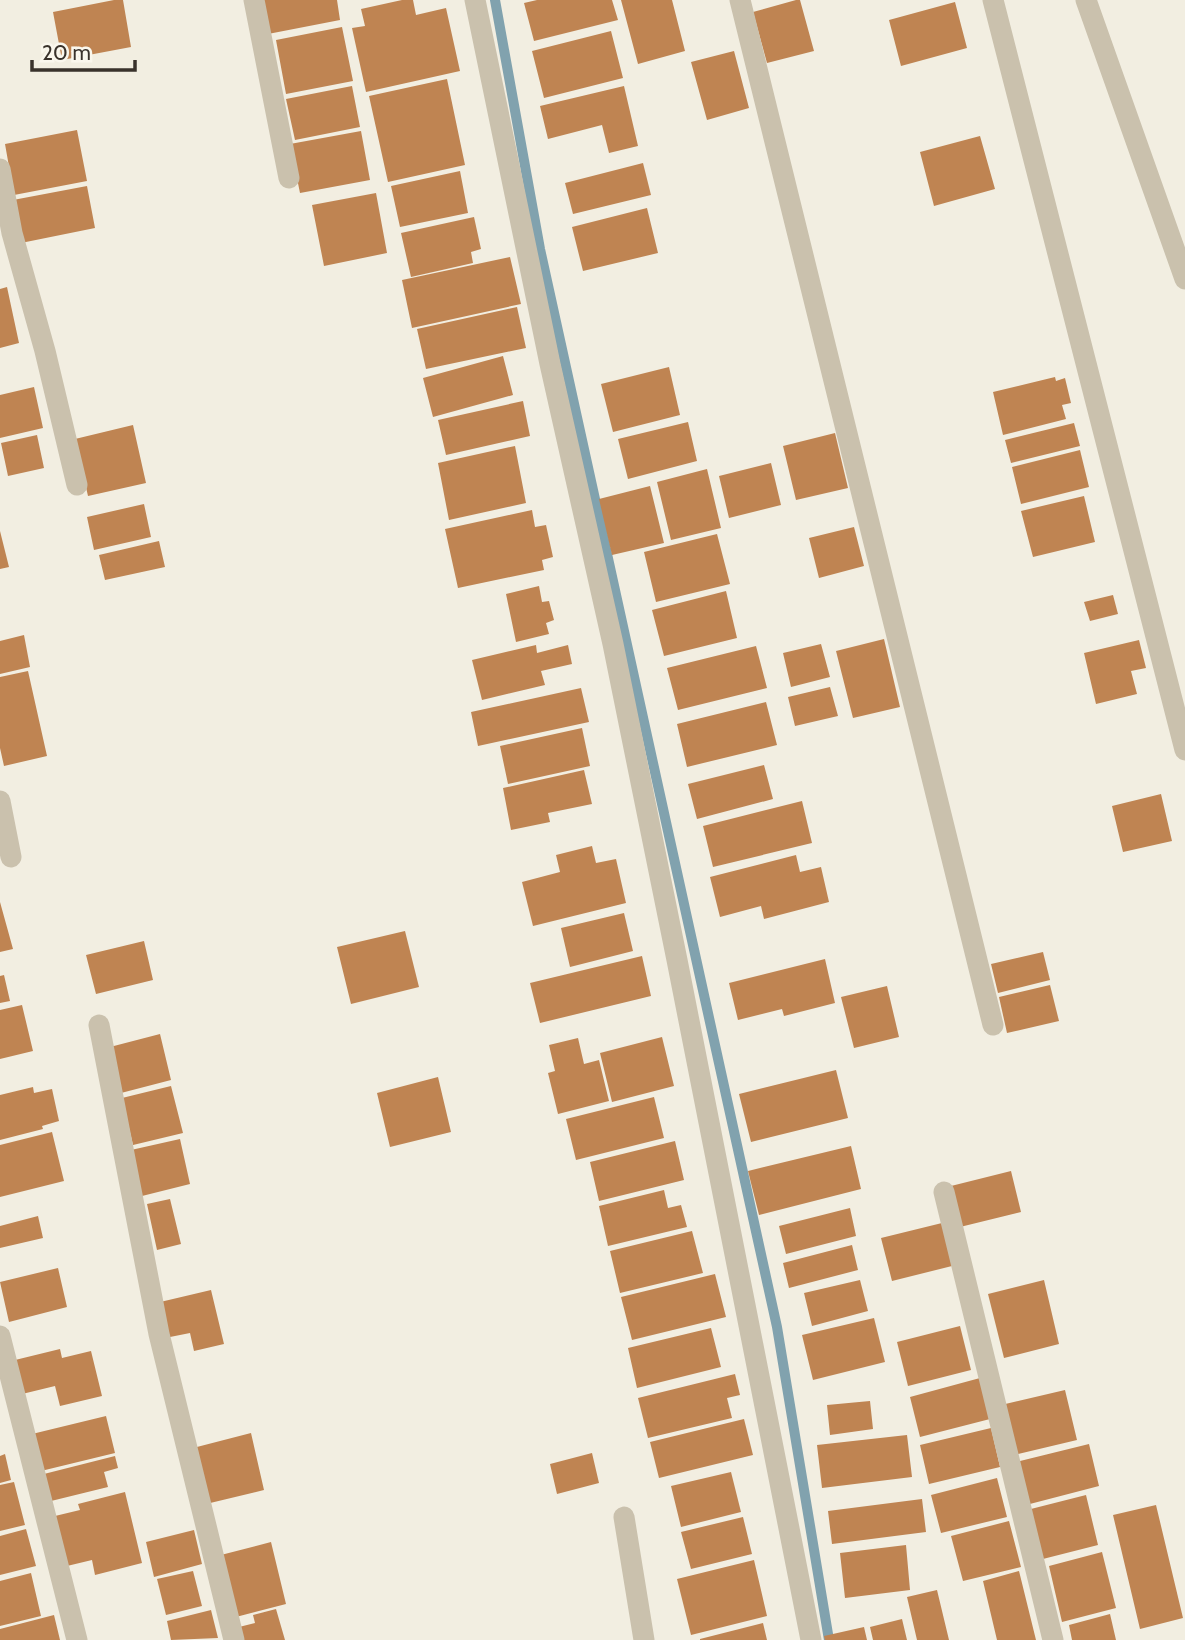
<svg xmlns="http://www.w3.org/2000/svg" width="1185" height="1640" viewBox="0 0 1185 1640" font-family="Cabin,sans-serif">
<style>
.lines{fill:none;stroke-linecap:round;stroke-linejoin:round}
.stream{stroke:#81a2ae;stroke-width:10}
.building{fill:#bf8452}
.minor{stroke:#cac1ad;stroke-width:21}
</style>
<rect width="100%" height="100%" fill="#f2eee1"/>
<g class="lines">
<path class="stream" d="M495,0L540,249L777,1327L829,1640"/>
</g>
<path class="building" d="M114,0H123L131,47L62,60L53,12Z
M261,0H337L340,20L268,34Z
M402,0H413L416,15L446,8L460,71L366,92L352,28L365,26L361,9Z
M537,0H612L618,20L534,41L524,3Z
M621,0H672L685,51L638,64Z
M796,0H800L814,51L767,63L753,12Z
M955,2L967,48L901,66L889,20Z
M342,27L353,81L286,94L276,40Z
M611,31L623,78L544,98L532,51Z
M734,51L749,108L707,120L691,62Z
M447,79L465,165L388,182L369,96Z
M352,86L360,127L295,140L286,99Z
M624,86L638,146L609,153L602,125L548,139L540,106Z
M77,130L87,181L14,195L5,144Z
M361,131L370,180L300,193L290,144Z
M980,136L995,189L934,206L920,152Z
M643,163L651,195L573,214L565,183Z
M460,171L468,213L400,227L391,186Z
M87,186L95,228L21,243L13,200Z
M376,193L387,253L324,266L312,205Z
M647,208L658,253L583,271L572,227Z
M474,217L481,249L471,252L473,263L411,277L401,233Z
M510,257L521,304L412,328L402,280Z
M7,287L19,343L0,348V289Z
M517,307L526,348L426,369L417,329Z
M503,356L513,395L433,417L423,378Z
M669,367L680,415L613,432L601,384Z
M1055,377L1056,381L1065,378L1071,403L1062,405L1066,419L1003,435L993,392Z
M34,387L43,428L0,438V395Z
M523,401L530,436L446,455L438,420Z
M688,422L697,461L628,479L618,439Z
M1074,423L1080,446L1011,463L1005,440Z
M133,425L146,483L88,496L75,439Z
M835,433L848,488L796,500L783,446Z
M37,435L44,468L8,476L1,443Z
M515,446L526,503L449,520L438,463Z
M1080,450L1089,487L1021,504L1012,467Z
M771,463L781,505L729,518L719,476Z
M707,469L721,528L671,540L657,482Z
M650,486L664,543L612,555L599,499Z
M1084,496L1095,542L1033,557L1021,511Z
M144,504L151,537L94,550L87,517Z
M532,510L535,527L546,525L553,557L542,560L544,570L458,588L445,529Z
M854,527L864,566L819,578L809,538Z
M0,531L9,567L0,569Z
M717,534L730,584L656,602L644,552Z
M159,541L165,567L105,580L99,555Z
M539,586L542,602L549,601L554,620L546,623L549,634L516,642L506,594Z
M726,591L737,638L664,656L652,610Z
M1113,595L1118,614L1090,621L1084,602Z
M24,635L30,667L0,674V641Z
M884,639L900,707L853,718L836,651Z
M1139,640L1146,668L1131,671L1137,694L1096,704L1084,653Z
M821,644L830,677L791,687L783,653Z
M536,645L537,653L568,645L572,664L541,671L545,685L482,700L472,660Z
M756,646L767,688L678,710L667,668Z
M28,671L47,756L4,766L0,748V677Z
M830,687L838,716L795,726L788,697Z
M581,688L589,722L478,746L471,712Z
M766,702L777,745L687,767L677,724Z
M582,728L590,766L508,784L500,746Z
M764,765L773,799L697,819L688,784Z
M584,770L592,804L548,813L550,822L511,830L503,788Z
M1161,794L1172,841L1123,852L1112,806Z
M802,801L812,843L713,867L703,826Z
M592,846L596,863L616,859L626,903L533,926L522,882L560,872L556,855Z
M796,855L800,872L821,867L829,902L764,919L761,906L720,917L710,877Z
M0,902L13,949L0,952Z
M624,913L633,951L570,967L561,928Z
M405,931L419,987L351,1004L337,947Z
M144,941L153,980L96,994L86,955Z
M1043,952L1050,980L998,993L991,964Z
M642,956L651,996L540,1023L530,983Z
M825,959L835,1003L784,1016L782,1009L738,1020L729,983Z
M4,975L10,1001L0,1003V976Z
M1050,985L1059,1021L1007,1033L999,997Z
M887,986L899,1037L854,1048L841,997Z
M22,1005L33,1051L0,1059V1010Z
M160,1034L171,1080L121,1093L110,1047Z
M662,1037L674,1086L612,1102L600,1053Z
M578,1038L584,1064L599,1060L609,1101L558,1114L548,1073L555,1071L549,1045Z
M836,1070L848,1118L751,1142L739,1094Z
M438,1077L451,1132L390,1147L377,1093Z
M171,1086L183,1133L133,1145L122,1098Z
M33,1087L34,1093L52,1089L59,1121L42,1126L43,1129L0,1140V1095Z
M654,1097L664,1138L576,1160L566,1119Z
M52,1132L64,1181L0,1197V1145Z
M180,1139L190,1184L142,1196L131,1150Z
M675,1141L684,1180L599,1201L590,1162Z
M851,1146L861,1189L759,1215L748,1171Z
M1011,1171L1021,1212L960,1227L951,1186Z
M664,1190L668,1208L681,1205L687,1227L608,1246L599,1206Z
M170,1199L181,1244L157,1250L147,1204Z
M850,1208L856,1236L786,1254L779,1226Z
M38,1216L43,1238L0,1248V1226Z
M942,1223L952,1266L892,1281L881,1238Z
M692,1231L703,1273L620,1293L610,1251Z
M852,1245L858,1270L789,1288L783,1263Z
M58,1268L67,1307L9,1322L0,1282Z
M715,1274L726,1317L632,1340L621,1297Z
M860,1280L868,1311L812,1326L804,1293Z
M1044,1280L1059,1344L1004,1358L988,1294Z
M211,1290L224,1344L194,1351L190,1333L165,1338L156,1303Z
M874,1318L885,1362L813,1380L802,1335Z
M960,1326L971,1370L908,1386L897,1342Z
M711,1328L721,1367L637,1388L628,1348Z
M60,1349L62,1358L91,1351L102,1396L60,1406L55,1386L18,1395L11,1361Z
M735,1374L740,1395L727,1398L732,1418L648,1438L638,1398Z
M980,1378L990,1419L920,1437L910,1397Z
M1065,1390L1077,1440L1014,1455L1001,1405Z
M870,1401L873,1429L830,1435L827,1405Z
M106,1416L115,1453L41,1471L32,1434Z
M744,1419L753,1455L659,1478L650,1442Z
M991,1428L1000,1467L929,1484L920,1445Z
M251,1433L264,1490L206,1504L193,1448Z
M907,1435L912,1477L822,1488L817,1445Z
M1089,1444L1099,1486L1026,1505L1016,1462Z
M592,1453L599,1483L557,1494L550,1464Z
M5,1454L11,1480L0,1483V1456Z
M115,1456L118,1468L104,1472L108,1487L47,1502L40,1475Z
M731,1472L741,1512L681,1527L671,1486Z
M997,1478L1007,1517L941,1533L931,1495Z
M14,1482L25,1525L0,1531V1485Z
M125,1492L142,1563L95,1575L92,1560L67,1566L55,1516L80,1510L78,1504Z
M1086,1495L1098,1545L1035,1561L1023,1511Z
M922,1499L926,1532L832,1544L828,1511Z
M1156,1505L1183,1618L1140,1629L1113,1515Z
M743,1517L752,1554L691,1569L681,1532Z
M1009,1521L1021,1567L963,1581L951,1536Z
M26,1529L36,1566L0,1575V1536Z
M194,1530L202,1564L154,1577L146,1542Z
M271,1542L286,1604L232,1618L217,1556Z
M906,1545L910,1590L845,1598L840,1553Z
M1102,1552L1116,1608L1062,1622L1049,1566Z
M754,1560L767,1616L691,1635L677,1579Z
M193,1571L202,1606L166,1615L157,1579Z
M1019,1571L1036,1640H997L983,1581Z
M31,1573L41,1616L0,1626V1581Z
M937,1590L949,1640H917L907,1597Z
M276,1609L285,1640H238L235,1628L255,1623L253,1615Z
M211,1610L218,1638L171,1640L167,1621Z
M1110,1614L1116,1640H1072L1069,1625Z
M54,1615L60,1640H0V1629Z
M902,1619L907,1640H873L870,1627Z
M763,1623L767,1640H700V1639Z
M864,1627L867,1640H825L824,1636Z"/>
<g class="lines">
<path class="minor" d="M254,0L289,178
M475,0L550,364L613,644L677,960L811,1640
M740,0L993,1025
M993,0L1185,750
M1086,0L1185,279
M0,169L12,233L45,351L77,485
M0,801L11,857
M99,1025L159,1334L234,1640
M944,1192L1053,1640
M0,1336L77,1640
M624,1517L644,1640"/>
</g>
<path d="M32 60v10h103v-10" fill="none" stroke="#39322b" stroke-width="3.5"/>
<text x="42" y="60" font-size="21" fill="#39322b" stroke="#faf7ed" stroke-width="5" paint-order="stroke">20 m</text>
</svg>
